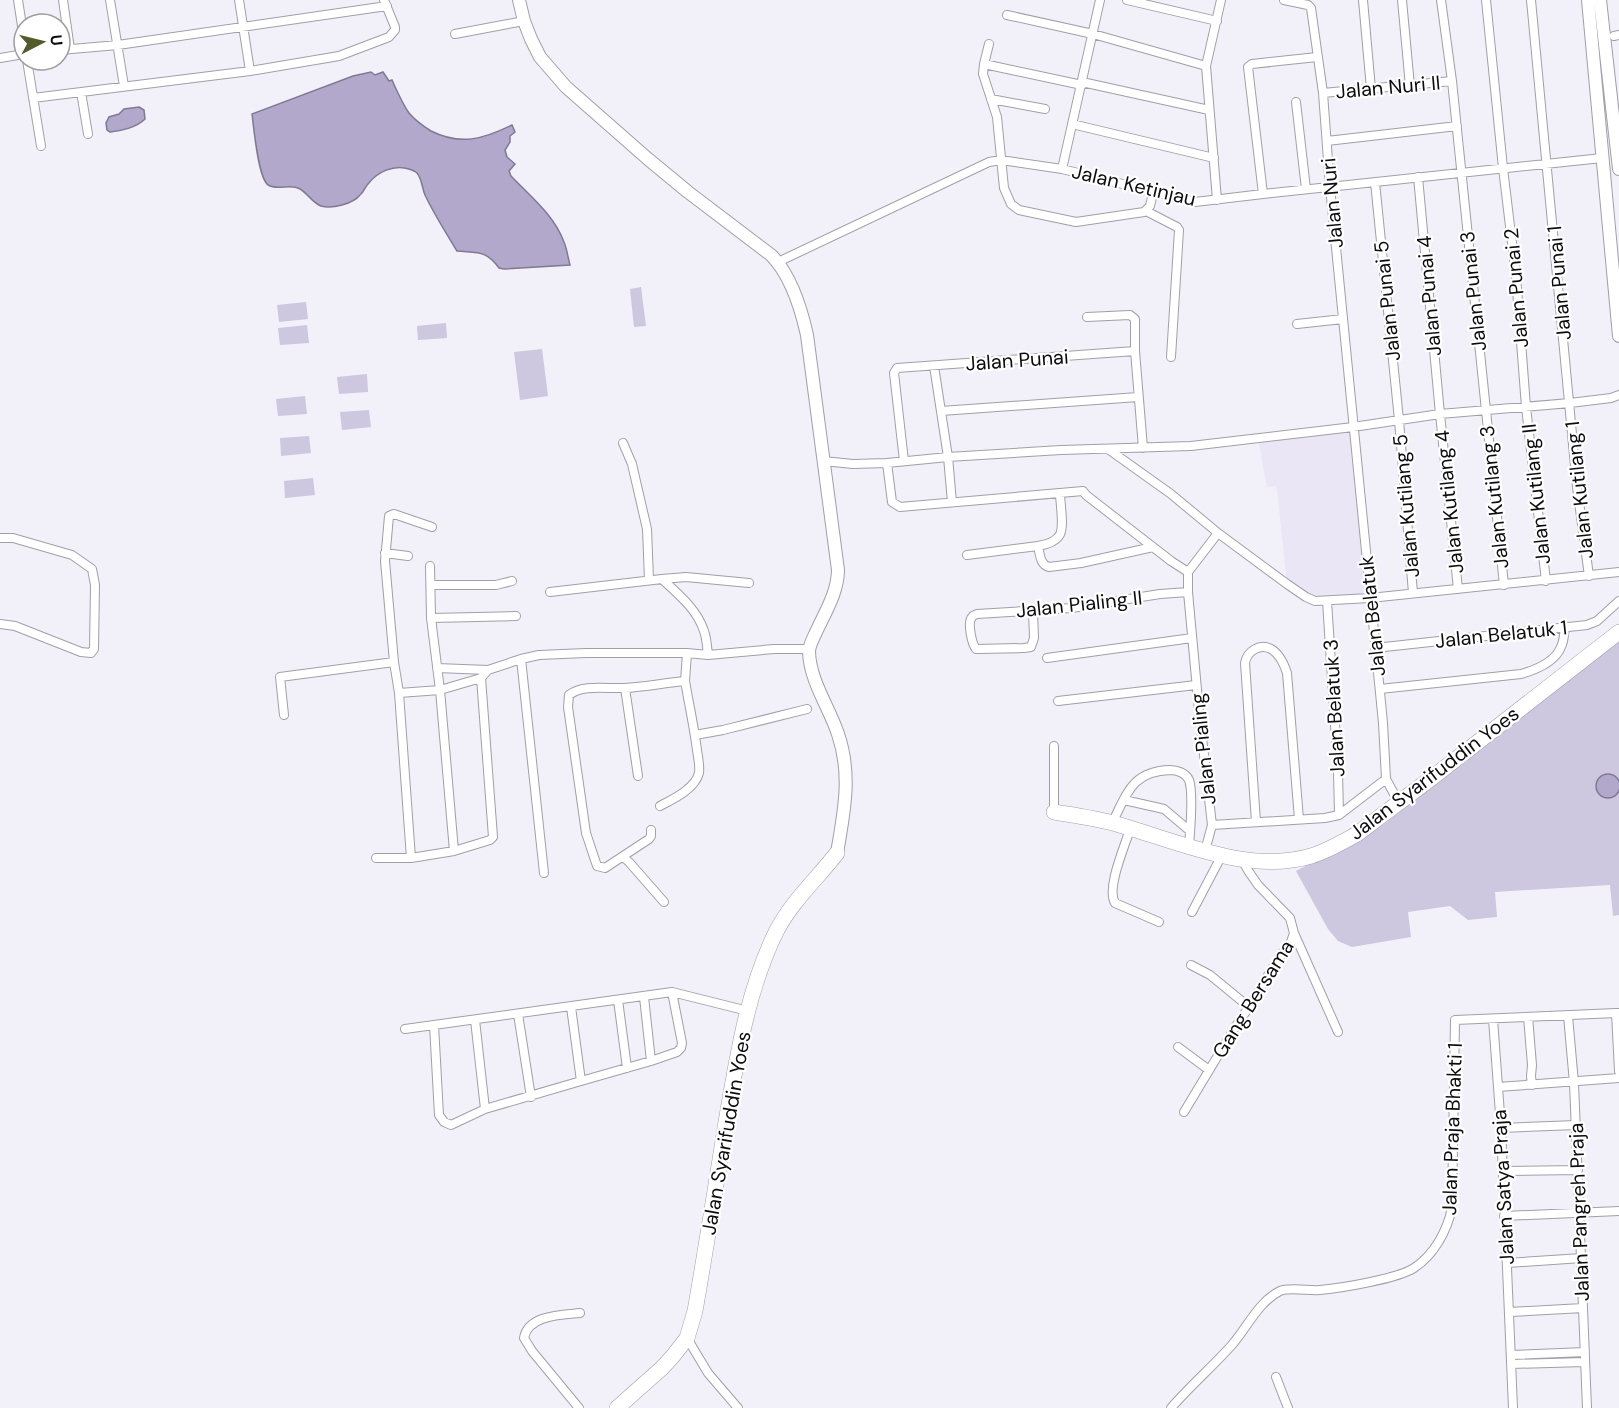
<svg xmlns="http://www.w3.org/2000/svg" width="1619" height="1408" viewBox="0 0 1619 1408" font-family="'DM Sans',sans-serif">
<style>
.built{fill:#eae6f6}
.green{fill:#cdc7e0}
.water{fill:#b1a8cb;stroke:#807992;stroke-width:1.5}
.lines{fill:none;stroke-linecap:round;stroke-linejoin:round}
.street-casing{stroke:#a19fa7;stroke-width:10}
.secondary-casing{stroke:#a19fa7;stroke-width:14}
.highway-casing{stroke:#a19fa7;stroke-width:16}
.street{stroke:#fff;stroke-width:8}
.secondary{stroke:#fff;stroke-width:12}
.highway{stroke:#fff;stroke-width:15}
.labels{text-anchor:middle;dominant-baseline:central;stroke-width:4.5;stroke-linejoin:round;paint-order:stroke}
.street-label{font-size:20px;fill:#0c0b0e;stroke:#fff}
</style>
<rect width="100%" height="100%" fill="#f2f0f8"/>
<path class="built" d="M1351,429L1366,595L1315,598L1287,584L1277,489L1276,486L1267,487L1258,439Z"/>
<path class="green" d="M641,287L646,326L634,327L630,289Z
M306,302L308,319L279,322L277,305Z
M446,323L447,338L418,340L417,326Z
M307,325L309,343L280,345L278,328Z
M542,349L548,396L520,400L514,352Z
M367,374L368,392L339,394L337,377Z
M305,396L307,414L278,416L276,399Z
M369,410L371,427L342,430L340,412Z
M309,436L311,453L281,456L280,438Z
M313,478L315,495L285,498L284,481Z
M1619,641V915L1613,916L1610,885L1495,892L1497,917L1468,920L1450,906L1408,912L1411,937L1352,947L1338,941L1328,929L1296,871L1383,825Z"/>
<path class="water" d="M371,72L375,75L383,72L389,81L392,80C397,91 402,103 409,113C415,120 423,126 431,131C461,146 483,139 512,125L515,132L510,136V142L505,150L507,157L515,164L509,171L511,176C530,196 554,215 564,242C567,249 568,258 570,265L504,269L499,268C486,250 478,253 457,251C446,233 434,214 425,195C422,188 422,179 417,173C415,171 412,170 409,169C394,164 377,172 368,184C365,187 364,192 360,195C353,204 332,209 321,206C313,203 307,193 300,189C290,183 278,191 268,185C258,177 254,129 252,114L353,76Z
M139,107L144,110L145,119C137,127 122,131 110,132L107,130L106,123L109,117L119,114L124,109Z
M1596 786a12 12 0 1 1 24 0a12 12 0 1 1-24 0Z"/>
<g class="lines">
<g class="street-casing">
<path id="street" d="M18,0L24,39
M63,0L70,49
M110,0L124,86
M239,0L250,71
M1127,0L1217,21
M1284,0L1308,5L1311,8L1323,93L1330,187L1383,723L1386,779L1399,803
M1363,0L1371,89
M1402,0L1410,86
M1441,0L1452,81L1504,585
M1486,0L1503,168L1516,276L1526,407L1546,581
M1531,0L1577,487L1589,576
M1007,15L1093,34L1206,66
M455,34L524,21
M1614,36L1619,35
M989,44L984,64L983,74L997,117L1004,188L1011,204L1019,210L1076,222L1144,212L1150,206L1153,193
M60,50L118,45L387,6
M0,58L24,54
M27,60L41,146
M984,64L1082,85
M1082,82L1209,110
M81,92L88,134
M1323,93L1452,81
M33,98L250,71L339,56L389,37L395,30V27L384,0
M991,99L1045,109
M1296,102L1306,189
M1072,124L1214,158
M1327,141L1457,126
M1062,169L1100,0
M1418,177L1440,414L1458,589
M1375,182L1399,420L1413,593
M1263,194L1248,67L1252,64L1317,57
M1217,200L1206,66L1221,0
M1146,211L1177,227L1179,230L1171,357
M778,262L989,162L1001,160L1062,169L1195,202L1263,194L1602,158
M1087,317L1130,315L1135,319V351
M1297,324L1343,319
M934,366L948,457L952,502
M941,411L1138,397
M623,443L632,464L647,529L649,580
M1108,449L1171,494L1218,533L1287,584L1306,597L1315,601L1370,598L1619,572
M823,461L853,464L887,463L948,457L1061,450L1191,446L1353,427L1440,414L1570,403L1611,398L1619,395
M904,461L894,373L897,368L1135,351L1143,448
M887,463L892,502L900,507L1083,491L1086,495L1171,561L1188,572
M1218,533L1188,572V592L1199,711L1212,825L1325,818L1339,815L1386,779
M0,538H13L72,555L92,569L95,585L94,649L91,653L81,652L15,626L0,624
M1038,546C1040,554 1040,565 1049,567L1081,563L1153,547
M385,553L408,556
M967,555L1038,546C1044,545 1055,542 1059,536C1065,529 1060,503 1060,493
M430,566L431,618L440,690L454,851
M662,579L686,577L749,583
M431,585H496L512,581
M550,592L662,579C678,594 697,609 704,631C707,639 707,648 708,655
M1327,601L1338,771L1339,815
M1033,611L1034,638L1031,647L1024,648L976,649C972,644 967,623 972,617C973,615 975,615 977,614L1072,608L1160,594L1188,592
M431,618L516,616
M1375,648L1587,625L1597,621L1619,601
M1047,658L1192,638
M521,659L544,873
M437,668L488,670
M685,681L687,653
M625,688L638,776
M1380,689L1521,674C1535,670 1555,662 1561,647C1564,641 1564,634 1565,627
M399,693L440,690L481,678L488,670L521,659L539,655L586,653H687L708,655L774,649H809
M1058,701L1196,685
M284,715L280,677L394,662
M695,735L723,730L807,709
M1124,800L1164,809L1190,831
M1054,812V746
M1256,822L1245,663C1247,651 1260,643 1271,649C1280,654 1284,664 1287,673L1299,819
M1112,823C1127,794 1132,771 1170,770C1177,770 1186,773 1189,780C1194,794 1190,831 1189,846
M1130,829C1125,846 1106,888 1115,903L1159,922
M651,830V836L649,839L605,868L597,866L586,833L568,707L569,695C583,684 607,689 624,688C644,687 664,683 685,681C689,704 694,727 697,750C698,757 700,766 699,773C695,789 673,799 660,806
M1205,851L1212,825
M623,857L629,862L664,902
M376,858H411L399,693L394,662L385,561L389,516L394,514L432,527
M411,858L454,851L490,840L493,837L481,678
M1192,912L1222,855
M1294,933L1338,1032
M1191,965L1210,975L1249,1007
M644,997L651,1061
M618,1000L627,1068
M571,1007L581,1081L651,1061L677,1052L681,1048L682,1043L672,992
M1619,1013H1616L1619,1071
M518,1014L531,1097
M1568,1016L1574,1083L1587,1408
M1528,1017L1532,1065L1531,1076L1532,1085
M1493,1019L1498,1087
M475,1020L485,1109L581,1081
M434,1025L439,1115L444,1122L451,1125L485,1109
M405,1029L672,992L748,1011
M1178,1047L1209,1070
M1184,1112L1234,1029L1249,1007L1276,962L1291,942L1294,933L1290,918L1258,885L1249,872L1242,860
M1501,1128L1576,1125
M1503,1171L1578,1170
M1504,1216L1619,1211
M1507,1263L1582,1258
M1510,1312L1583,1308
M687,1338L708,1373L738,1408
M1511,1355L1585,1352
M1512,1364L1585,1362
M1276,1377L1288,1408
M579,1408L532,1351L524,1338C528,1315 561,1315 580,1313
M1171,1408C1190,1386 1212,1367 1231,1346C1247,1328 1258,1302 1280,1291C1288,1287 1310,1291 1320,1290C1341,1288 1397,1279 1414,1268C1434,1255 1447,1231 1452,1208L1455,1020L1616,1013
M1513,1408L1501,1128L1498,1087L1619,1078"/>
</g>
<g class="secondary-casing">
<path id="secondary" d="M519,0L524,21L531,39L540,57L566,87L648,159L688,192L771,255C791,275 801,308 807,335L838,570C838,591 826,611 817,630C814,637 809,645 809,652C810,681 829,707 838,734C852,775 844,812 837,853
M1588,0L1619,336
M1600,0L1619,169"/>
</g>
<g class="highway-casing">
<path id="highway" d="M1054,812C1074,815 1093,818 1113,823C1174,840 1248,875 1311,856C1327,851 1343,842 1357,834L1433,777L1619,632
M617,1408L662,1368L673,1356L687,1338L695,1311C706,1248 716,1185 726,1122C737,1058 747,991 776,932C791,902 817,879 837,853"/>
</g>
<use href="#street" class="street"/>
<use href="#secondary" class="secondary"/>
<use href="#highway" class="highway"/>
</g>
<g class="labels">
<g class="street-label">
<text transform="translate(1388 87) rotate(-5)">Jalan Nuri II</text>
<text transform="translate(1134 185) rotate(13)">Jalan Ketinjau</text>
<text transform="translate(1332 203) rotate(-95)">Jalan Nuri</text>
<text transform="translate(1559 283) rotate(-95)">Jalan Punai 1</text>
<text transform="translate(1516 288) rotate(-95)">Jalan Punai 2</text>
<text transform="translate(1473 291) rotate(-96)">Jalan Punai 3</text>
<text transform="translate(1429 296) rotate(-95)">Jalan Punai 4</text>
<text transform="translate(1387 301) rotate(-96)">Jalan Punai 5</text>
<text transform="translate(1017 360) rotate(-4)">Jalan Punai</text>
<text transform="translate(1579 490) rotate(-96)">Jalan Kutilang 1</text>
<text transform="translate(1536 494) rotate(-96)">Jalan Kutilang II</text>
<text transform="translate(1494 497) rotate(-96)">Jalan Kutilang 3</text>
<text transform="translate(1449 502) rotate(-96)">Jalan Kutilang 4</text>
<text transform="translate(1406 506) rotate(-95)">Jalan Kutilang 5</text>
<text transform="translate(1079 604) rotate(-6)">Jalan Pialing II</text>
<text transform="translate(1372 616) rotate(-96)">Jalan Belatuk</text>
<text transform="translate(1501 634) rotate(-6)">Jalan Belatuk 1</text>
<text transform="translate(1334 708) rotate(-93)">Jalan Belatuk 3</text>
<text transform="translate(1203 749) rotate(-96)">Jalan Pialing</text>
<text transform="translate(1434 773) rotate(-37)">Jalan Syarifuddin Yoes</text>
<text transform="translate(1253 999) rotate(-58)">Gang Bersama</text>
<text transform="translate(1452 1129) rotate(-88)">Jalan Praja Bhakti 1</text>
<text transform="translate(726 1133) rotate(-80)">Jalan Syarifuddin Yoes</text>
<text transform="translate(1503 1187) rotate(-93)">Jalan Satya Praja</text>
<text transform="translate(1579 1212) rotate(-92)">Jalan Pangreh Praja</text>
</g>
</g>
<g transform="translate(42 42) rotate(83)"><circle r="28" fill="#ffffff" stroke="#9e9d9f" stroke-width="1.5"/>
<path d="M0-4.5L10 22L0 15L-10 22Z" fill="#525c2b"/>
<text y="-9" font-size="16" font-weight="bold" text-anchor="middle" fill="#0c0b0e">U</text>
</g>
</svg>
